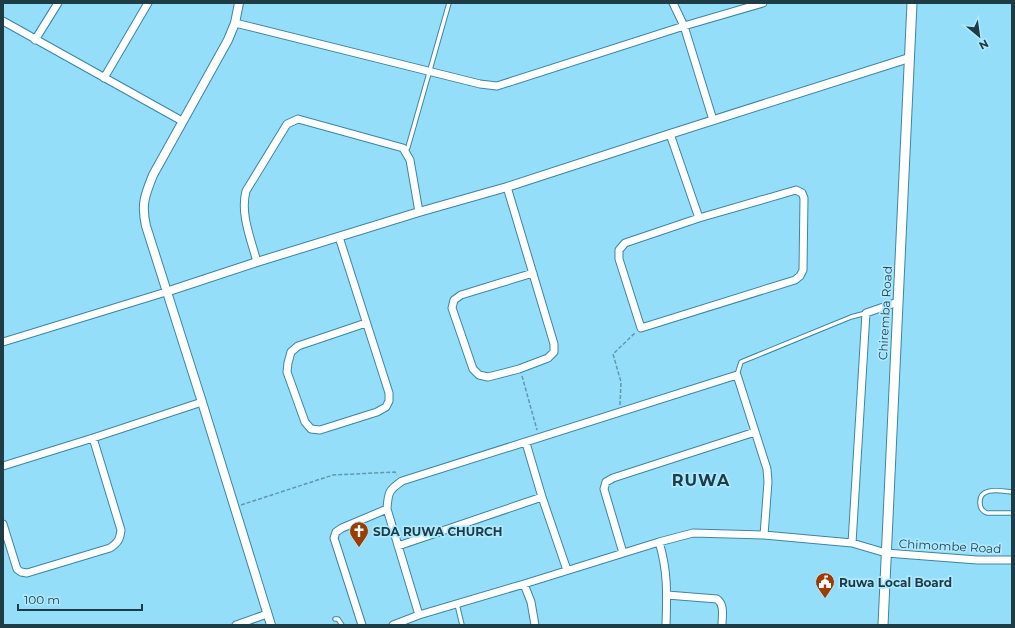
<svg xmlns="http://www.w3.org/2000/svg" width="1015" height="628" viewBox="0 0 1015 628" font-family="Montserrat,sans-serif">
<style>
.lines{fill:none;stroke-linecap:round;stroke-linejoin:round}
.service-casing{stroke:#3c869f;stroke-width:5.5}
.minor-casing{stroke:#3c869f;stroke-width:9}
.tertiary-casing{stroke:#3c869f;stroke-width:10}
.secondary-casing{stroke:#3c869f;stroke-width:11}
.path{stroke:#6198ac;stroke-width:1.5;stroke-dasharray:4 2;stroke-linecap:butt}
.service{stroke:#fff;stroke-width:3.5}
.minor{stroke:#fff;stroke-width:7}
.tertiary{stroke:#fff;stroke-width:8}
.secondary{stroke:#fff;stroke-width:9}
.labels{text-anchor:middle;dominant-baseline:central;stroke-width:3.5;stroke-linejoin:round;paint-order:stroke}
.street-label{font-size:12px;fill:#1d3c46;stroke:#afe9ff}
.poi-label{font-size:12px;font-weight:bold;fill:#1d3c46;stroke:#afe9ff;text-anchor:start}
.district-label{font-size:16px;font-weight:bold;letter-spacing:1px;fill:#1d3c46;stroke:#afe9ff}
</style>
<rect width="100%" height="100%" fill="#94def9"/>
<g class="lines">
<g class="service-casing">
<path id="service" d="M406,151L408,147L449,3
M737,375L741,362L851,317L866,313
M1012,492C1001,491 979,486 980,503C980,508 982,511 987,513H1012
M457,604L462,625
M335,619H338L342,625"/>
</g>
<g class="minor-casing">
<path id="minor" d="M673,3L684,26L713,120
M3,21L182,121
M235,23L480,84L497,86L684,26L763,3
M35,40L58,3
M104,78L148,3
M670,134L699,218
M507,187L554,344V352L548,358L519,369L488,377L479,375L473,369L452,308L454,300L461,295L533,273
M796,190L802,193L804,198L803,270L800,276L795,280L641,328L619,259V250L625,243L699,218Z
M339,237L389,393V401L386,407L377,412L320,430L311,429L305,422L287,372L288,363L291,352L298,346L366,323
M257,262C251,239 240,214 246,191L287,124L298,119L403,148L410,160L419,212
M3,342L166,292
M526,443L542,497L567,570
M3,466L93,438L202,402
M3,524L17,569L21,572L27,573L110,548C118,543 120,539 121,530L93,438
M659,542C668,571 667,595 666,625
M852,543L866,313L898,302
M398,546L542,497
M623,553L604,489L606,482L613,478L755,432
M524,584L531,602L535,625
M667,595L717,599C725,605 722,616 722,625
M419,615L387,509C388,492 389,490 402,481L737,375L767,469L768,482L764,535
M236,625L267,614
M362,625L334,538L336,532L342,528L387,509
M393,625L419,615L524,584L659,542L693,533L764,535L852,543L886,553L977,560H1012"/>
</g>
<g class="tertiary-casing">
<path id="tertiary" d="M239,3L235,23L228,40L153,175C145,195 141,204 146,226L202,402L271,625
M166,292L257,262L419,212L507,187L670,134L909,58"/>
</g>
<g class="secondary-casing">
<path id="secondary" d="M883,625L912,3"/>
</g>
<path class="path" d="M522,376L537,430
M620,405L621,382L613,354L635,333
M241,505L333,475L395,472L397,475"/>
<use href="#service" class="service"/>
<use href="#minor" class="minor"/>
<use href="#tertiary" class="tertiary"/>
<use href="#secondary" class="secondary"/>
</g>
<defs>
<g id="church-pin" transform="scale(1)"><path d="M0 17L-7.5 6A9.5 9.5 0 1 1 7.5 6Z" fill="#9e3b00" stroke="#afe9ff"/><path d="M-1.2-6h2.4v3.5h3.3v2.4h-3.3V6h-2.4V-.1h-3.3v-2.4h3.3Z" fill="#fff"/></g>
<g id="civic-pin" transform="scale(1)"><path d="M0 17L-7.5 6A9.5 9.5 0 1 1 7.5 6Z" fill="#9e3b00" stroke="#afe9ff"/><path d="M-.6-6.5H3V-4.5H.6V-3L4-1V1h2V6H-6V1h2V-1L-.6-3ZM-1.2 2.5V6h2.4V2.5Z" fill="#fff"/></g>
</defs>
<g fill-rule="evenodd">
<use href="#church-pin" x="359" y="531"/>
<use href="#civic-pin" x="825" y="582"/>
</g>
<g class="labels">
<g class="street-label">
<text transform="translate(885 313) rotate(-87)">Chiremba Road</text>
<text transform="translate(950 546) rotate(3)">Chimombe Road</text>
</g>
<g class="poi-label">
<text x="373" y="531">SDA RUWA CHURCH</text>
<text x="839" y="582">Ruwa Local Board</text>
</g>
<g class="district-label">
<text x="701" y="480">RUWA</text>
</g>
</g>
<rect width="1015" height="628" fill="none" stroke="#1d3c46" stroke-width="8"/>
<g transform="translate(979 36) rotate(151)" stroke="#afe9ff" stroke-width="3" paint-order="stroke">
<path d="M0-3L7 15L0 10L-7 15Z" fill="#1d3c46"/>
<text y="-6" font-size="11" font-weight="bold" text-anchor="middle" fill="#1d3c46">N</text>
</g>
<path d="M18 604v6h124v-6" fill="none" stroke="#1d3c46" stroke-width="2"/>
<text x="24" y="604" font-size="12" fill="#1d3c46" stroke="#afe9ff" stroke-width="3" paint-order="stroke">100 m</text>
</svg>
